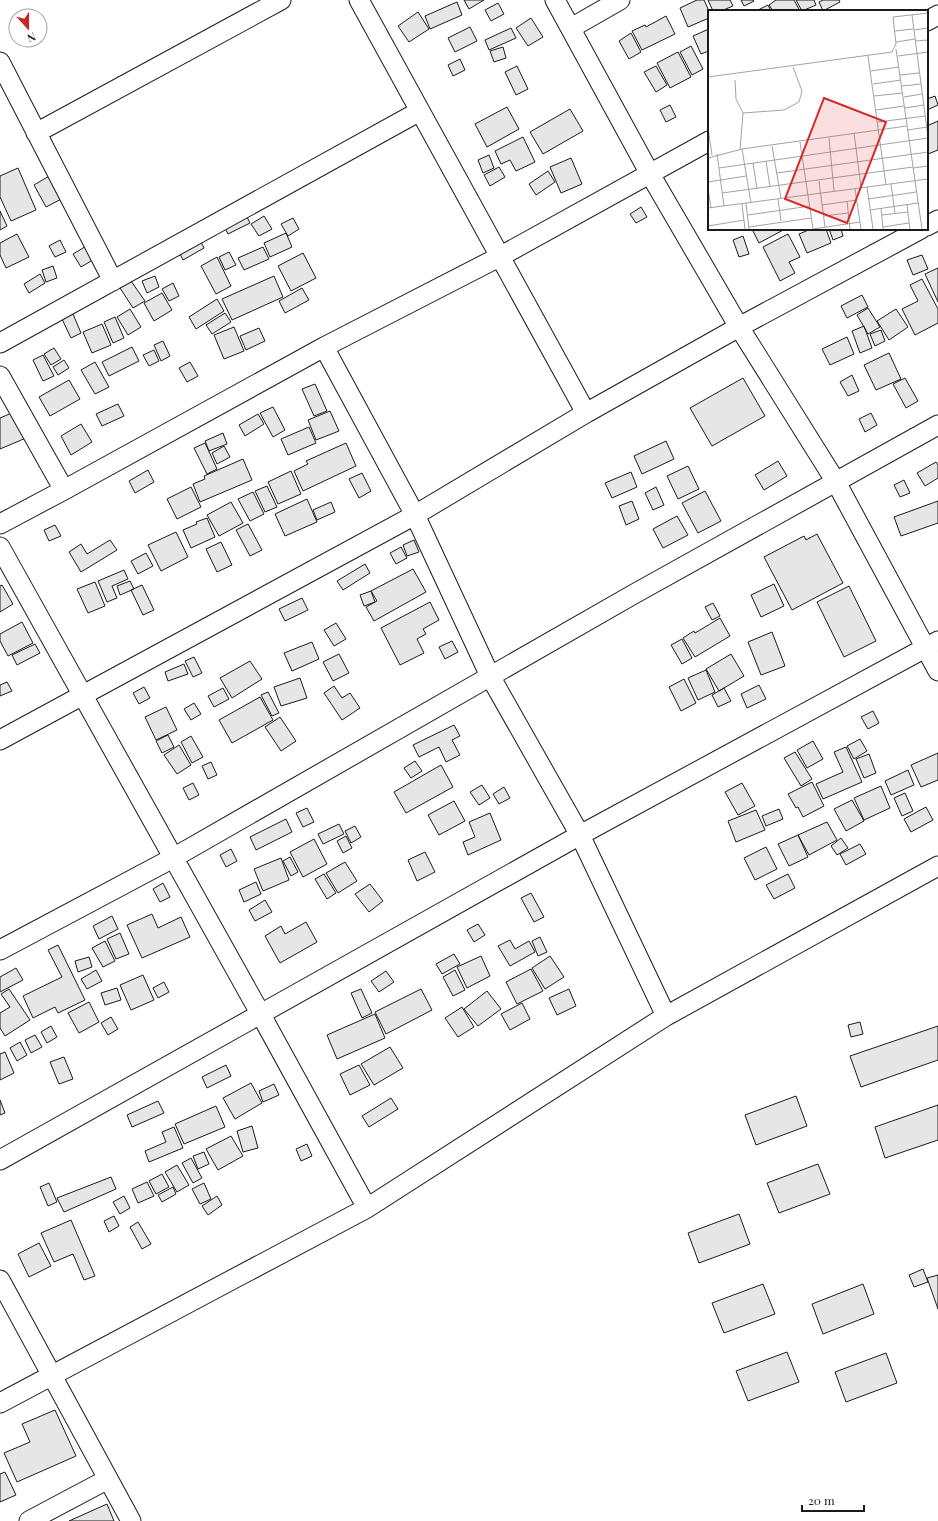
<svg xmlns="http://www.w3.org/2000/svg" width="938" height="1521" viewBox="0 0 938 1521" font-family="'Playfair Display',serif">
<style>
.building{fill:#e6e6e6;stroke:#1a1a1a}
.lines{fill:none;stroke-linecap:round;stroke-linejoin:round}
.street-casing{stroke:#1a1a1a;stroke-width:21}
.street{stroke:#fff;stroke-width:19}
.inset-road{fill:none;stroke:#a3a3a3;stroke-width:1}
.view{fill:#d62828;fill-opacity:0.15;stroke:#d62828;stroke-width:2}
.inset-edge{fill:none;stroke:#1a1a1a;stroke-width:2}
</style>
<rect width="100%" height="100%" fill="#fff"/>
<path class="building" d="M464,0H484L469,9Z
M697,0H704L709,11V18L688,27L680,8Z
M708,0H730L733,6L721,11H713Z
M741,0H753L754,1L744,6Z
M776,0H794L800,11H773L769,5Z
M796,0H814L816,5L802,11Z
M823,0H839L840,2L823,11L819,2Z
M457,2L462,15L430,29L425,16Z
M498,3L504,14L491,21L485,10Z
M768,5L771,11H756Z
M418,12L429,29L409,42L398,26Z
M666,16L675,34L642,50L632,31L645,25L646,27Z
M531,18L543,37L528,46L516,28Z
M470,27L477,41L455,52L448,38Z
M511,28L516,38L489,50L485,40Z
M709,29V51L701,54L693,36Z
M631,33L641,52L629,59L619,41Z
M691,46L703,69L692,75L680,52Z
M503,47L506,58L494,62L490,51Z
M678,52L691,77L670,88L657,63Z
M460,59L465,70L453,76L448,65Z
M517,66L528,89L516,95L505,72Z
M656,66L667,85L656,92L644,72Z
M935,96L938,105L927,110V99Z
M670,105L676,117L666,122L660,110Z
M507,107L519,129L487,147L475,124Z
M570,109L583,131L543,154L530,132Z
M938,121V150L928,154L927,150V126Z
M523,137L535,162L516,171L510,160L501,164L495,151Z
M489,155L494,168L483,173L478,160Z
M571,158L582,184L561,193L550,167Z
M499,167L505,177L490,186L484,175Z
M18,168L36,210L11,221L0,197V176Z
M548,171L555,182L536,195L529,184Z
M56,172L69,195L46,207L34,185Z
M641,207L647,217L636,223L630,214Z
M0,211L7,226L0,230Z
M244,211L250,223L228,234L222,222Z
M264,216L272,229L259,236L251,224Z
M293,218L299,229L288,236L281,224Z
M752,229H785L759,243Z
M811,229H826L831,243L807,253L799,234Z
M829,229H841L843,236L833,240Z
M286,233L292,247L270,257L264,243Z
M17,234L29,257L6,268L0,255V243Z
M788,234L800,257L789,262L795,273L780,281L763,247Z
M198,236L204,248L183,260L177,248Z
M743,236L749,254L739,257L733,240Z
M60,240L66,252L55,257L49,246Z
M93,242L101,255L81,267L73,254Z
M263,247L269,259L244,270L238,258Z
M229,252L236,265L225,270L219,257Z
M303,253L316,278L291,291L278,266Z
M922,255L928,269L913,275L907,260Z
M217,257L231,286L216,294L201,266Z
M53,266L57,278L46,282L42,270Z
M938,268V302L925,274Z
M40,274L45,283L29,293L24,284Z
M155,276L159,287L147,293L142,281Z
M274,276L283,297L232,320L222,299Z
M922,279L938,309V323L915,335L902,309L918,301L910,285Z
M131,281L145,301L133,308L120,288Z
M173,283L179,296L169,301L162,289Z
M302,288L309,300L285,313L279,301Z
M162,293L172,310L154,321L144,303Z
M862,295L868,307L847,318L841,306Z
M217,299L224,311L196,329L189,317Z
M868,308L880,327L868,334L857,315Z
M130,309L141,327L128,335L117,317Z
M896,309L908,327L889,340L877,321Z
M225,313L231,322L212,334L206,325Z
M73,314L81,333L71,338L62,319Z
M115,317L124,338L113,343L104,322Z
M102,324L111,345L92,353L83,332Z
M864,326L872,348L860,353L852,331Z
M234,327L244,351L224,359L214,335Z
M259,328L265,341L246,350L240,336Z
M881,330L885,341L875,346L870,334Z
M847,337L854,354L830,365L822,349Z
M163,341L170,356L161,361L154,345Z
M132,347L139,361L109,376L102,362Z
M54,348L61,359L51,365L44,354Z
M154,350L159,361L149,366L143,355Z
M889,353L901,379L876,390L864,365Z
M43,355L54,376L43,381L33,360Z
M64,360L69,368L58,375L53,367Z
M95,362L109,387L95,394L81,370Z
M190,362L198,376L187,382L179,368Z
M852,375L859,391L848,396L840,382Z
M743,378L765,416L712,446L690,408Z
M905,378L918,401L906,408L893,384Z
M69,380L80,399L50,416L39,397Z
M315,384L327,411L314,416L302,389Z
M118,404L124,416L102,426L96,414Z
M273,407L285,430L273,437L260,413Z
M330,411L339,431L316,440L308,420Z
M14,412L26,438L0,449V418Z
M871,413L877,425L865,432L859,419Z
M258,414L264,424L245,436L239,425Z
M81,424L92,442L71,455L61,436Z
M309,427L316,443L288,455L281,439Z
M223,433L227,444L209,451L205,441Z
M666,441L674,459L642,474L634,456Z
M205,443L217,469L207,474L194,448Z
M346,443L356,466L303,491L294,471L308,464L306,461Z
M224,446L230,457L217,464L212,453Z
M243,459L252,480L200,502L193,484L205,479L204,476Z
M778,461L787,476L764,490L755,475Z
M936,462L938,465V478L925,486L917,473Z
M688,466L699,489L678,499L667,476Z
M148,470L154,482L135,493L129,481Z
M291,471L301,494L278,504L268,482Z
M631,472L637,487L612,498L605,483Z
M362,473L371,491L359,498L349,479Z
M904,480L910,493L900,497L894,485Z
M267,486L277,507L265,512L255,491Z
M191,487L201,507L177,519L167,499Z
M656,487L664,505L653,510L645,493Z
M705,491L721,521L698,533L682,503Z
M253,492L264,514L250,521L238,499Z
M307,499L317,522L285,536L275,514Z
M632,501L639,519L626,525L619,506Z
M938,501V523L901,536L894,517Z
M231,502L243,523L219,536L207,515Z
M331,502L335,512L317,520L313,510Z
M677,516L688,535L663,548L653,529Z
M207,518L215,537L191,548L183,530L197,524L196,522Z
M248,524L262,550L250,556L236,530Z
M55,525L61,536L49,541L44,530Z
M176,532L188,557L161,571L148,545Z
M817,534L843,583L792,610L764,557L804,536L806,540Z
M110,540L117,550L81,572L69,552L81,544L87,554Z
M414,540L419,552L407,556L403,545Z
M221,542L232,565L217,572L206,549Z
M401,547L407,558L396,564L390,553Z
M146,553L153,566L138,574L131,561Z
M365,564L370,573L343,590L337,581Z
M413,569L426,592L374,621L366,607L377,601L371,591Z
M124,570L128,579L112,586L117,598L107,602L98,581Z
M130,581L134,589L120,595L117,586Z
M95,582L105,606L88,613L77,589Z
M774,584L784,606L761,617L751,595Z
M2,585L13,604L0,612V586Z
M142,585L154,610L143,615L131,590Z
M849,586L876,641L844,657L817,602Z
M371,591L375,602L364,606L360,595Z
M302,598L308,610L285,621L279,609Z
M430,602L439,620L423,629L426,634L417,639L424,653L400,665L381,628Z
M713,603L720,616L712,620L705,607Z
M720,618L730,636L695,657L683,638L694,631L695,633Z
M22,622L33,643L8,656L0,641V634Z
M336,623L346,639L334,646L324,630Z
M772,632L785,666L761,675L748,642Z
M682,639L692,658L682,664L671,645Z
M452,641L458,652L445,659L439,647Z
M312,642L319,659L292,671L284,653Z
M35,644L40,653L17,665L12,655Z
M339,654L349,673L333,681L323,662Z
M731,654L744,676L719,691L706,669Z
M194,657L202,673L193,677L185,661Z
M250,661L262,679L232,698L220,678Z
M184,664L188,674L168,681L165,672Z
M706,670L715,692L698,700L688,678Z
M300,678L307,698L281,706L274,687Z
M684,679L696,703L681,711L669,687Z
M7,682L12,691L0,696V685Z
M759,685L766,699L747,708L741,694Z
M334,686L342,698L350,693L360,708L342,720L324,693Z
M144,687L150,698L139,704L133,693Z
M223,688L229,699L214,707L208,696Z
M724,688L731,701L718,707L712,695Z
M268,692L279,713L272,716L261,695Z
M260,697L273,720L232,743L219,720Z
M194,703L201,714L191,720L184,709Z
M166,707L177,730L156,740L145,717Z
M873,711L879,723L868,729L861,717Z
M280,717L296,741L281,751L265,727Z
M454,725L460,736L452,740L460,755L446,762L439,747L419,757L413,745Z
M168,735L174,747L162,753L156,741Z
M191,736L203,757L192,763L181,742Z
M860,739L867,751L854,759L847,746Z
M813,741L823,759L807,768L797,750Z
M179,745L191,765L177,774L164,755Z
M846,747L862,782L823,799L816,784L843,772L834,752Z
M795,752L812,779L801,786L784,758Z
M938,753V780L921,787L911,765Z
M869,754L876,773L864,778L856,759Z
M415,761L422,771L411,778L404,768Z
M211,762L217,775L208,779L202,766Z
M441,765L453,787L406,813L394,792Z
M908,770L914,785L891,795L885,781Z
M812,782L824,806L803,817L798,807L796,808L788,794Z
M193,783L199,795L189,800L183,788Z
M742,783L755,806L738,815L725,792Z
M482,785L490,798L479,805L470,792Z
M881,786L890,808L864,820L854,798Z
M504,787L510,798L499,804L493,794Z
M905,793L913,811L902,816L894,798Z
M852,800L864,821L846,831L834,809Z
M454,801L465,821L439,835L428,815Z
M926,807L933,820L911,832L904,819Z
M307,808L314,822L303,827L296,813Z
M779,809L783,819L766,826L762,816Z
M756,810L765,830L736,842L728,821Z
M490,813L501,840L468,855L463,842L475,837L469,822Z
M286,819L292,832L256,850L250,837Z
M827,822L837,840L809,855L798,835Z
M339,824L344,834L323,844L318,834Z
M355,826L361,837L351,843L345,831Z
M798,835L808,857L789,866L778,844Z
M346,836L352,848L343,853L337,841Z
M841,838L848,848L837,855L831,846Z
M314,839L327,864L303,877L290,852Z
M860,844L866,854L846,865L840,854Z
M766,847L777,869L755,880L744,858Z
M231,849L237,861L226,867L220,855Z
M425,852L435,872L417,881L408,860Z
M290,857L298,872L291,876L283,861Z
M281,858L289,880L263,891L254,869Z
M345,862L357,881L338,893L326,873Z
M324,874L336,893L327,899L315,879Z
M788,874L795,888L774,899L766,885Z
M256,882L261,894L244,902L239,890Z
M163,883L170,897L160,902L153,889Z
M370,884L383,901L369,912L355,894Z
M531,893L544,917L534,922L521,898Z
M265,900L272,912L255,921L249,910Z
M152,914L158,928L181,917L190,937L142,958L127,925Z
M112,916L118,929L99,939L93,926Z
M306,922L317,942L280,963L265,936L281,926L285,934Z
M478,924L485,935L474,942L467,930Z
M120,933L129,954L116,959L107,939Z
M540,937L547,952L538,956L532,941Z
M510,940L515,949L529,941L535,952L510,966L498,946Z
M105,941L115,961L103,967L92,948Z
M58,945L85,1000L58,1013L55,1007L33,1018L23,996L62,977L48,950Z
M454,954L460,964L442,974L436,964Z
M481,956L490,976L467,988L457,967Z
M550,956L564,977L545,989L532,968Z
M89,957L92,967L78,972L75,961Z
M16,968L23,980L0,992V977Z
M531,969L543,991L517,1004L506,982Z
M96,970L102,981L87,989L81,979Z
M455,970L465,990L453,996L443,977Z
M386,971L394,982L379,992L371,981Z
M143,975L154,1000L131,1010L120,985Z
M164,982L169,992L158,998L153,988Z
M117,988L121,1000L105,1005L101,993Z
M9,989L30,1020L5,1036L0,1028V1013L10,1007L1,994Z
M361,989L372,1013L362,1018L351,993Z
M421,989L432,1010L386,1034L375,1012Z
M569,989L576,1006L557,1015L549,998Z
M487,991L501,1009L478,1026L464,1009Z
M89,1002L99,1022L79,1033L68,1013Z
M522,1003L530,1019L510,1030L501,1014Z
M462,1007L474,1027L458,1037L445,1018Z
M375,1014L385,1038L337,1059L327,1035Z
M111,1017L118,1029L108,1035L101,1023Z
M860,1022L863,1034L851,1037L848,1025Z
M51,1026L57,1037L47,1043L41,1032Z
M938,1026V1060L861,1087L850,1056Z
M35,1035L42,1047L31,1053L25,1040Z
M20,1042L27,1055L17,1061L10,1048Z
M390,1047L403,1068L374,1085L361,1064Z
M5,1052L14,1073L0,1080V1054Z
M64,1057L73,1079L59,1084L50,1062Z
M226,1065L231,1076L207,1088L202,1077Z
M359,1065L370,1085L350,1095L340,1074Z
M251,1083L262,1103L235,1119L223,1098Z
M274,1084L279,1095L263,1102L259,1091Z
M796,1096L807,1126L756,1145L745,1115Z
M391,1098L398,1109L369,1127L362,1116Z
M0,1100L5,1113L0,1115Z
M158,1101L164,1113L132,1127L127,1115Z
M938,1105V1140L885,1158L875,1127Z
M216,1106L225,1127L184,1144L175,1124Z
M252,1126L258,1148L243,1152L237,1131Z
M174,1127L183,1148L149,1162L145,1151L166,1142L162,1132Z
M231,1136L243,1156L218,1170L206,1149Z
M307,1144L312,1156L301,1161L296,1149Z
M204,1152L209,1164L198,1169L193,1156Z
M191,1158L202,1178L193,1183L182,1163Z
M818,1164L830,1194L779,1213L767,1183Z
M177,1165L189,1185L177,1192L165,1172Z
M162,1174L169,1187L156,1194L149,1181Z
M111,1177L116,1189L64,1212L57,1198Z
M147,1182L154,1196L138,1203L132,1189Z
M49,1183L57,1202L48,1206L40,1187Z
M204,1183L211,1199L200,1204L192,1189Z
M173,1187L176,1194L162,1202L158,1195Z
M124,1196L130,1208L120,1214L113,1202Z
M217,1196L222,1205L208,1215L202,1206Z
M739,1214L750,1244L699,1263L688,1233Z
M114,1216L119,1226L109,1232L104,1221Z
M71,1220L95,1276L84,1280L73,1254L54,1262L41,1233Z
M138,1222L151,1244L142,1249L130,1227Z
M39,1243L51,1266L29,1277L18,1254Z
M923,1269L928,1282L914,1287L909,1275Z
M938,1275V1309L927,1278Z
M763,1284L775,1314L724,1333L712,1303Z
M863,1284L874,1314L823,1334L812,1304Z
M787,1352L799,1382L748,1401L736,1371Z
M886,1353L897,1383L846,1402L835,1372Z
M55,1410L76,1456L17,1482L4,1453L30,1442L22,1424Z
M5,1472L16,1495L0,1502V1474Z
M107,1504L114,1521H69Z"/>
<g class="lines">
<g class="street-casing">
<path id="street" d="M359,0L586,413
M555,0L650,174L739,327L836,482L938,671
M927,21L938,15
M571,28L620,0
M0,62L113,281
M36,133L281,0
M927,226L938,220
M0,343L420,111
M324,347L415,515L490,676L580,835L666,1016
M0,376L64,490
M0,524L64,490L324,347L501,256L709,141
M0,547L260,1013L367,1208
M0,740L415,515L586,413L739,327L921,229
M0,950L173,858L634,594L938,425
M0,1160L580,835L938,641
M0,1280L131,1521
M0,1403L367,1208L666,1016L938,866
M29,1521L108,1479"/>
</g>
<use href="#street" class="street"/>
</g>
<g transform="translate(708 10)">
<rect width="220" height="220" fill="#fff"/>
<path class="inset-road" d="M204,5L220,127M206,20L220,18M187,21L205,19M207,31L220,30M188,32L207,29M188,39L214,219M160,46L178,175M190,46L220,42M163,61L191,57M192,65L211,63M0,67L184,42L188,34L185,7L220,3M27,70L28,89L35,103L32,140M165,74L193,70M194,76L213,74M166,86L195,83M196,87L214,84M197,98L216,95M168,100L196,96M35,103L76,100L91,92L94,81L85,57M170,112L217,106M0,118L4,145M200,120L219,117M146,123L153,177M121,128L126,181M92,132L105,219M64,136L73,188M34,139L43,193M9,144L16,196M0,148L34,139L199,116M58,151L62,177M45,153L49,179M11,158L220,128M205,158L220,156M69,163L220,142M111,171L117,217M0,172L38,166M183,174L187,204M159,177L165,219M0,178L3,198M147,179L153,219M14,183L205,157M70,189L73,211M160,189L208,182M139,191L142,219M38,193L220,169M34,194L37,219M114,195L149,190M199,195L202,219M0,198L38,193L41,219M173,198L175,219M162,200L210,193M40,205L102,196M174,205L200,202M116,206L140,203M0,216L36,210M41,217L103,208M175,217L201,213M105,219L152,212"/>
<path class="view" d="M116,88L178,112L139,213L77,189Z"/>
<rect width="220" height="220" class="inset-edge"/>
</g>
<g transform="translate(28 28) rotate(159)"><circle r="19" fill="#ffffff" stroke="#a3a3a3"/>
<path d="M0-3L7 15L0 10L-7 15Z" fill="#c62828"/>
<text y="-6" font-size="11" font-weight="bold" text-anchor="middle" fill="#1a1a1a">N</text>
</g>
<path d="M802 1505v6h62v-6" fill="none" stroke="#1a1a1a" stroke-width="2"/>
<text x="808" y="1505" font-size="12" fill="#1a1a1a" stroke="#ffffff" stroke-width="3" paint-order="stroke">20 m</text>
</svg>
